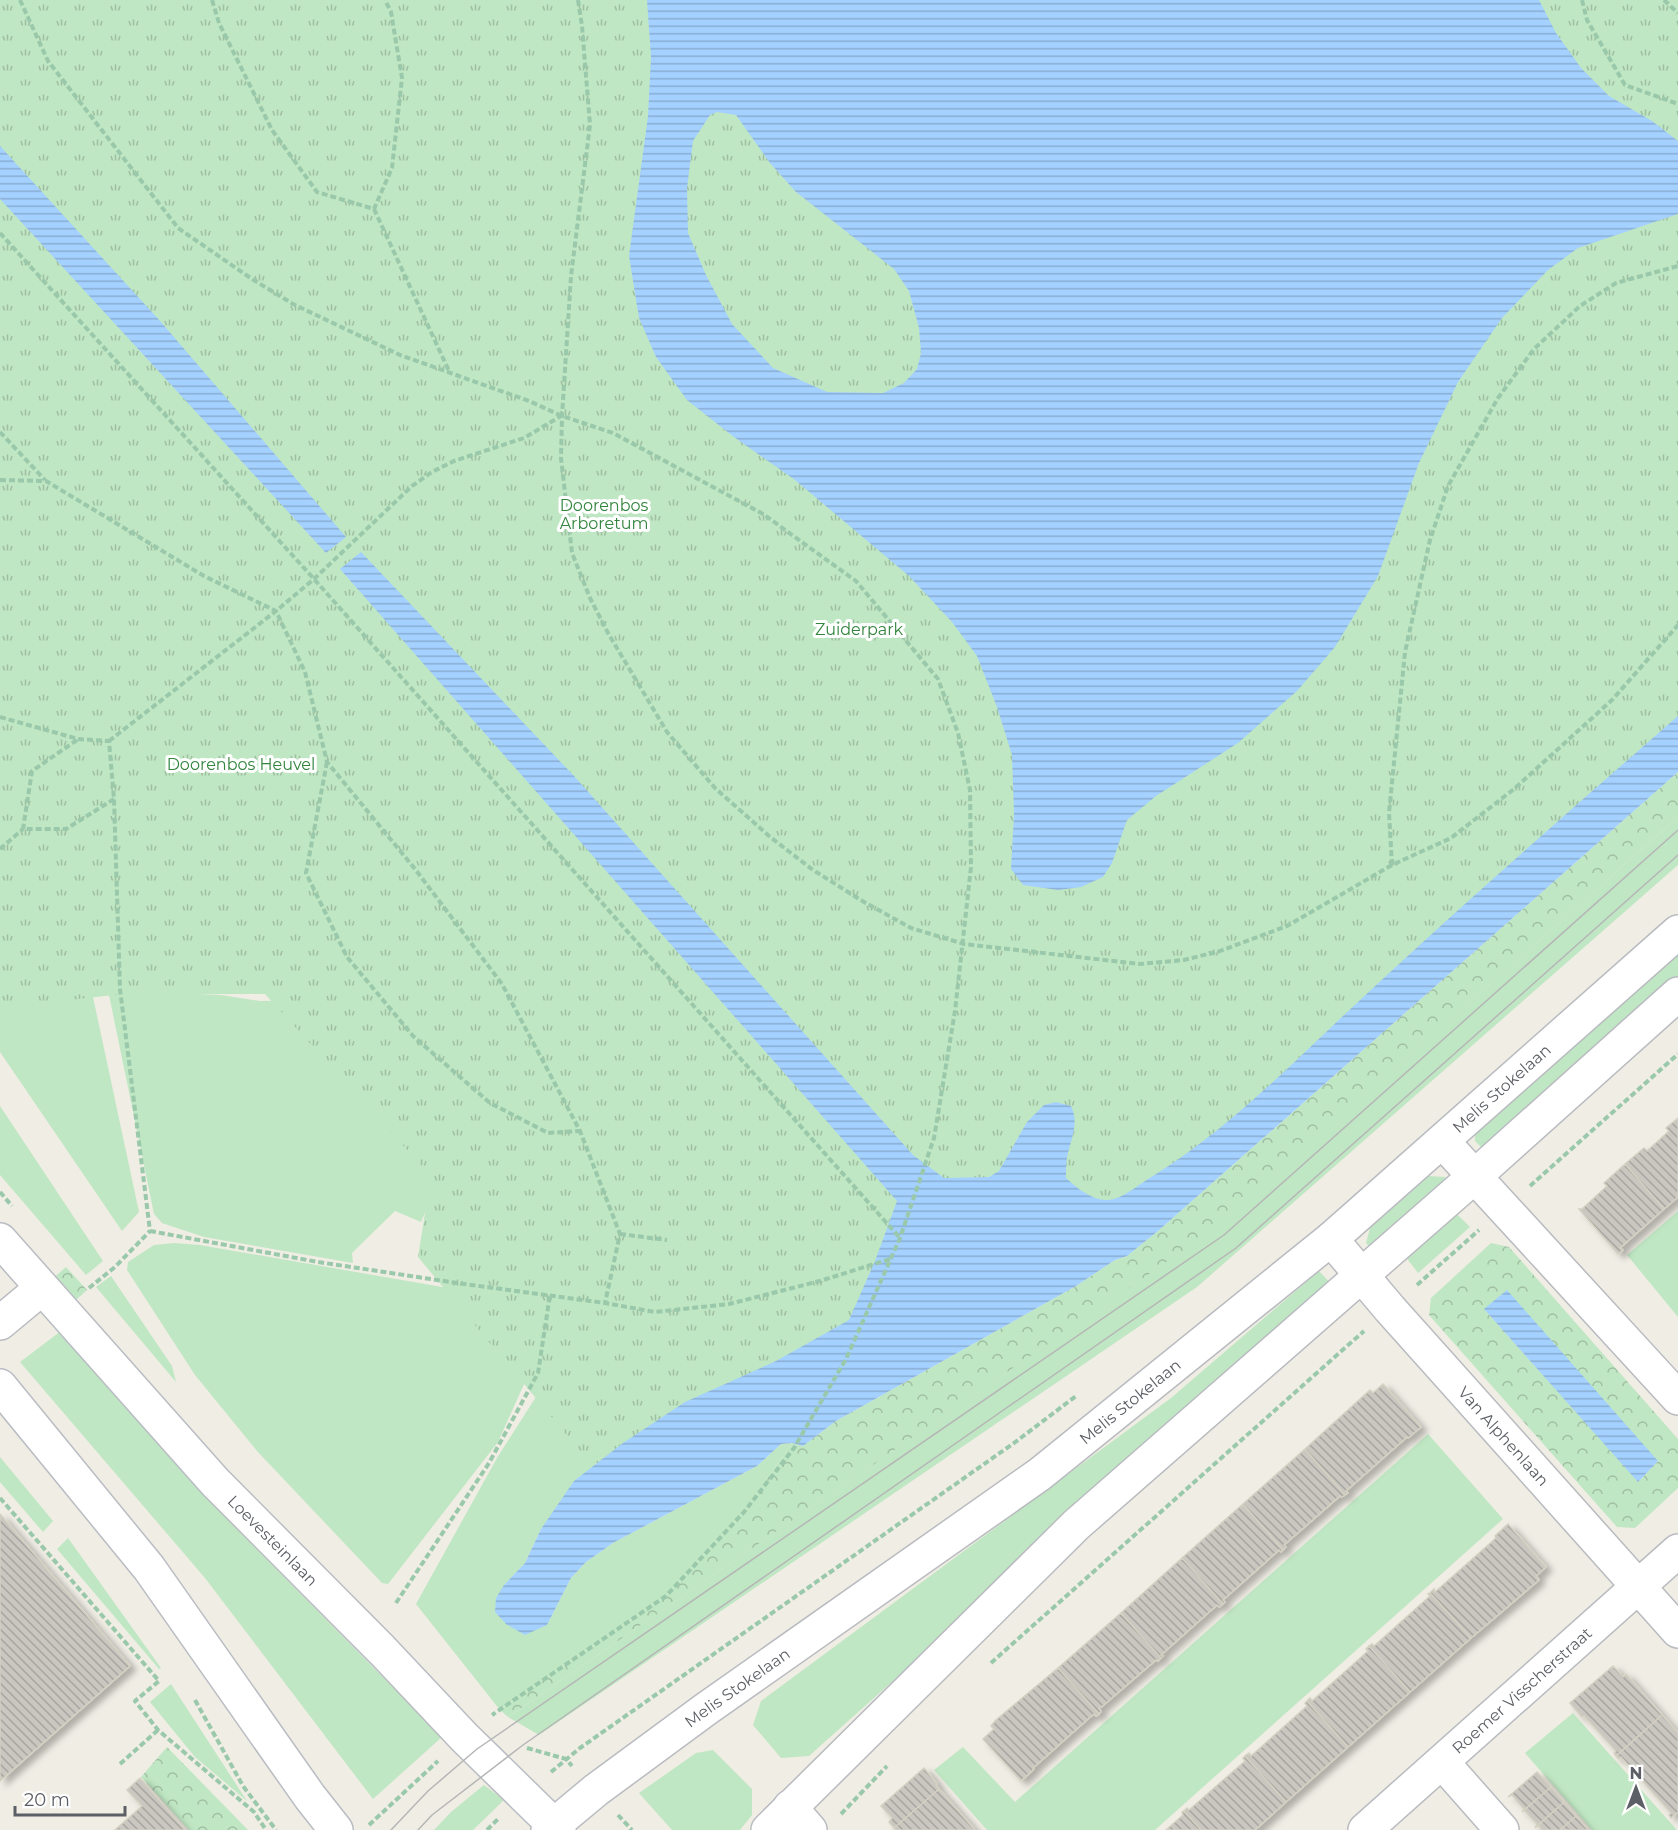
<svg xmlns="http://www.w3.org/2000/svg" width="1678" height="1830" viewBox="0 0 1678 1830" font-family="Montserrat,sans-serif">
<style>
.grass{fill:#c0e7c3}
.forest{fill:url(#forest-crowns);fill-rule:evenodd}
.park{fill:url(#park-tufts)}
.water{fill:url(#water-rules);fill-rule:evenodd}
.building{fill:url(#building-back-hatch);stroke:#d4d0c2;stroke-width:1.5;filter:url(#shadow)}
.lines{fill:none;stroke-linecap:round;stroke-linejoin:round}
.minor-casing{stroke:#b9bbc0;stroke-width:36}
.tertiary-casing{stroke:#b9bbc0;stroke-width:36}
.secondary-casing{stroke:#babcc3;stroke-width:36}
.path{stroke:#99c8aa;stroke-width:4;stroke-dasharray:6 3;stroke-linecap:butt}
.minor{stroke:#fff;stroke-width:33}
.tertiary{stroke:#fff;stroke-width:33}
.secondary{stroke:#fff;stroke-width:33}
.tram{stroke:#b5b6b6;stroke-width:1.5}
.labels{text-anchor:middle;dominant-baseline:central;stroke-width:6;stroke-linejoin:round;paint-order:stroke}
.park-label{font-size:16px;fill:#33853e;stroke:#fff}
.street-label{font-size:16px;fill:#5c5f65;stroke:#fff}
</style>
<defs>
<pattern id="forest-crowns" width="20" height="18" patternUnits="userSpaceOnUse" patternTransform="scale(1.5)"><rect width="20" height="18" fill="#c0e7c3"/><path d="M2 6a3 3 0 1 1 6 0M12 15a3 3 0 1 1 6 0" fill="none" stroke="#9fbea2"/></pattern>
<pattern id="park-tufts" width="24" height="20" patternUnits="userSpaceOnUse" patternTransform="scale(1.5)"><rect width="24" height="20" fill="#c0e7c3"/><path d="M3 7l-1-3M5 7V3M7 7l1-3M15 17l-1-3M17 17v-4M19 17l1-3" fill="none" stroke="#9fbea2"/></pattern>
<pattern id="water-rules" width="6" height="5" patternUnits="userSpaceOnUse" patternTransform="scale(1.5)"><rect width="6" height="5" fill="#a4d1ff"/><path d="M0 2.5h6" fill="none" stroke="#89add2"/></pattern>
<pattern id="building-back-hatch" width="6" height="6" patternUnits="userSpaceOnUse" patternTransform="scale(1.5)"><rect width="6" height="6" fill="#cac7c1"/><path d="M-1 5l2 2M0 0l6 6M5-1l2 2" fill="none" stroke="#a7a5a0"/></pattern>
<filter id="shadow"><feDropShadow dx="6" dy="4" stdDeviation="3" flood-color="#0004"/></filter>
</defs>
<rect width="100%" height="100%" fill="#efede4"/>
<path class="grass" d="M1678,817V865L1197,1287L539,1735L508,1717L1216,1227Z
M1678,955V982L1482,1148L1475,1141V1133Z
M0,981L93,997L139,1212L122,1231L0,1052Z
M108,990L221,995L260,1001L323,1000L437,1185L421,1222L395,1211L352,1253L353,1263L204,1237L162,1223L154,1214Z
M0,1106L103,1261L86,1275L0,1175Z
M1429,1176L1445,1177L1449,1183L1373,1251L1366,1243L1370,1228Z
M1678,1211V1317L1627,1255Z
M1456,1213L1470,1227L1418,1273L1405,1256Z
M174,1243L200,1245L541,1304L539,1351L498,1442L388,1584L382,1583L257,1451L195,1375L127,1270L128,1262L154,1245Z
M1319,1271L1334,1287L809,1756L781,1758L753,1725L761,1701L1171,1398Z
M111,1276L172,1366L176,1382L96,1287Z
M765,1306L541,1529L525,1563L504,1585L547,1625L571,1578L586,1562L613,1543L757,1466L781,1444L792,1443L744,1512L666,1596L500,1710L416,1604L497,1458L548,1378Z
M61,1331L226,1518L442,1737L373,1799L205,1578L20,1362Z
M1428,1434L1503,1519L1155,1830H987L934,1770L963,1747L1015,1802Z
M0,1457L53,1521L43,1532L0,1482Z
M68,1538L161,1668L159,1669L57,1549Z
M171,1684L247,1801L195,1757L150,1702Z
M1573,1713L1677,1830H1592L1525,1753Z
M713,1750L752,1789V1815L740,1830H672L639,1793L696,1753Z
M484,1785L504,1800L473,1830H434L451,1812Z"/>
<path class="forest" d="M1678,772V817L1217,1227L508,1717L500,1710L666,1596L744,1512L792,1443L803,1446L836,1421L1076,1286L1115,1260L1127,1256L1158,1231Z
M1491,1243L1509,1247L1678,1439V1488L1635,1528L1617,1527L1429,1315L1431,1298ZM1484,1309L1658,1461L1639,1481H1638Z
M66,1267L87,1290L64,1311L42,1288Z
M167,1747L248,1830H189L141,1777Z"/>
<path class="park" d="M0,0H1678V746L1149,1210L620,1499L418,1257L431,1176L265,994H123L6,1007L0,1001Z"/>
<path class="water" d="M647,0H1539L1556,33L1581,68L1609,96L1652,121L1678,141V214L1578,248L1548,270L1502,318L1458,382L1419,463L1378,576L1335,647L1297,691L1238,743L1156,796L1127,820L1112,863L1103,877L1081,887L1058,890L1023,885L1011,869L1014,814L1012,755L997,707L977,656L952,622L909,576L795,480L734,437L687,400L656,357L639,318L629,256L648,116L651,57ZM717,112L736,115L770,163L796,192L894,269L909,291L919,328L921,353L917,369L904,383L883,393L827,392L773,368L732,324L706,275L688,233L687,188L693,141L710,115Z
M0,146L161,322L346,537L326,553L0,199Z
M361,552L574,776L913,1155L944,1178L989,1177L999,1171L1027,1122L1044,1105L1056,1102L1071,1106C1080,1124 1070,1140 1067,1158C1066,1164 1066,1171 1066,1178C1078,1189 1096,1204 1114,1199C1127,1195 1141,1183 1153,1176C1235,1125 1302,1053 1373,988C1473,895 1575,806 1678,716V772L1158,1231L1127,1256L1115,1260L1076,1286L836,1421L803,1446L792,1443L781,1444L757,1466L613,1543L586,1562L571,1578L547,1625L525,1635L506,1624L495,1612L496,1598L504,1585L525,1563L541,1529L574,1481L623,1443L685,1402L776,1361L849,1320L875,1261L897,1201L340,569Z
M1507,1290L1658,1461L1638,1482L1484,1309Z"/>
<path class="building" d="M1678,1118V1197L1664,1209L1625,1164L1644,1148L1647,1151L1669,1131L1666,1128Z
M1625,1164L1664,1209L1620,1248L1623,1250L1618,1254L1579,1209H1582L1607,1186L1604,1183Z
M1383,1384L1421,1427L1408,1438L1407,1437L1346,1491L1348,1493L1345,1495L1305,1449L1370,1390L1373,1393Z
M1305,1449L1345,1495L1342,1497L1340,1496L1284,1545L1286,1547L1283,1550L1243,1504Z
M1243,1504L1283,1550L1281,1552L1279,1550L1223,1600L1225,1602L1223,1604L1182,1558Z
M0,1514L130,1666L0,1781Z
M1508,1524L1546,1567L1536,1576L1539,1580L1471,1638L1430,1593L1434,1589L1435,1592L1496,1538L1495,1536Z
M1182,1558L1223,1604L1219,1607L1217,1605L1161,1655L1163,1656L1161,1658L1121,1613Z
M1430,1593L1471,1638L1410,1692L1369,1646L1372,1644L1374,1646L1430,1596L1428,1594Z
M1121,1613L1161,1658L1158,1661L1156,1660L1099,1709L1101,1711L1099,1714L1058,1668Z
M1369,1646L1410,1692L1348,1747L1307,1701L1310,1698L1312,1701L1368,1651L1366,1649Z
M1613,1666L1623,1677L1626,1674L1662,1715L1616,1756L1614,1753L1616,1751L1584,1716L1582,1717L1570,1703Z
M1058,1668L1099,1714L1096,1716L1094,1714L1088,1719L1033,1768L1034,1769L1021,1781L983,1739L994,1729L991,1726L996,1720Z
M1307,1701L1348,1747L1286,1802L1245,1756L1249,1753L1251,1756L1307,1706L1305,1703Z
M1662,1715L1678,1733V1812L1671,1818L1669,1815L1671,1813L1621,1757L1619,1759L1616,1756Z
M1245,1756L1286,1802L1255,1830H1201L1184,1811L1187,1808L1189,1810L1245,1761L1243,1758Z
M924,1768L937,1784L936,1785L939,1789L894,1828L889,1822L892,1818L881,1806Z
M1537,1772L1551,1787L1522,1812L1524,1809L1512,1795L1508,1797Z
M140,1778L185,1830H115L142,1806L127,1790Z
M1551,1787L1564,1802L1535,1828L1537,1824L1524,1810Z
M939,1789L975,1830H896L894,1828Z
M1564,1802L1576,1816L1560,1830H1542L1538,1825Z
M1184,1811L1201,1830H1166L1183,1815L1182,1812Z
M1576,1816L1588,1830H1560Z"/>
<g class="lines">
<g class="minor-casing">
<g id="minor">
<path d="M1443,1142L1678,1398"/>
<path id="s1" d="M1331,1239L1390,1309L1678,1631"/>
<path d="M0,1323L42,1288"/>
<path d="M1442,1762L1502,1830"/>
<path d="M790,1807L810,1830"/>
<path id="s2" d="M1365,1830L1678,1551"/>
</g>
</g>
<g class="tertiary-casing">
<g id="tertiary">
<path id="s3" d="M548,1830L596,1790L706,1709L1040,1474L1331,1239L1678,932"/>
<path d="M768,1830L1076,1525L1475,1176L1678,994"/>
</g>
</g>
<g class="secondary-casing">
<g id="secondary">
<path id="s4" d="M0,1240L215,1482L382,1650L464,1737L559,1830"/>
<path d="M0,1386L149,1568L310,1797L336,1830"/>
</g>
</g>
<path class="path" d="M20,0L48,61L178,228L252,279L293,304L400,355L529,401L562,416L613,433L763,514L856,581L938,679L958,733L970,790L971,867L955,1011L934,1138L900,1238L846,1359L794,1448L744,1512L666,1596L492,1715
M212,0L219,23L272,130L317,192L374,209L392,168L402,78L391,12L385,0
M578,0L582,26L590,125L571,276L562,416L561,458L572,553L590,598L608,633L667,732L715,788L769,836L813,870L864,902L911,928L964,944L1140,964L1184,960L1220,951L1287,926L1392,865L1451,838L1514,789L1612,700L1678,625
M1582,0L1587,20L1625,85L1678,104
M1664,0L1678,13
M374,209L449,371
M0,233L314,579L900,1238
M0,432L45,480
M0,480L46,481L204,576L276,611L305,672L327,762L415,869L502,984L580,1131L620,1234L605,1303
M0,717L78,739L109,741L114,799L120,989L150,1231
M77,740L32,771L23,829H66L114,799
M109,741L276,611L314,579L412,486L432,472L454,461L524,438L561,416
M327,762L306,873L347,957L413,1036L490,1103L548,1133L580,1131
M0,849L23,829
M1392,865L1389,813L1405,652L1430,540L1448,486L1498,398L1534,349L1580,306L1616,283L1678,266
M1530,1186L1678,1054
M0,1192L12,1206
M150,1231L318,1262L457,1283L605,1303L655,1312L729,1304L820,1281L890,1259
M620,1234L667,1240
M1417,1285L1479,1230
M89,1288L115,1267L150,1231
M0,1498L159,1681L135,1701L158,1730L254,1812L266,1830
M396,1603L489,1463L538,1373L550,1295
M991,1663L1364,1331
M195,1700L243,1786L276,1830
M527,1748L566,1759L572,1766
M120,1764L158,1730
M551,1772L580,1748L1014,1443L1076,1396
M841,1814L887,1766
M618,1815L632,1830
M369,1825L438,1761
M487,1830L498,1819"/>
<use href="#minor" class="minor"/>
<use href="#tertiary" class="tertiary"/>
<use href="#secondary" class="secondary"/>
<path class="tram" d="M391,1830L428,1791L477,1749L1224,1235L1678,830
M418,1830L432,1815L523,1745L1236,1248L1678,855"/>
</g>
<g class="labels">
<g class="park-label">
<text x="604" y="505">Doorenbos<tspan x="604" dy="18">Arboretum</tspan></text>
<text x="859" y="629">Zuiderpark</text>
<text x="241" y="764">Doorenbos Heuvel</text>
</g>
<g class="street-label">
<text stroke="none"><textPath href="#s3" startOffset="1209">Melis Stokelaan</textPath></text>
<text stroke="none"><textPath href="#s3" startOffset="723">Melis Stokelaan</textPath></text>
<text stroke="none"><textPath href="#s1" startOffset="262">Van Alphenlaan</textPath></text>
<text stroke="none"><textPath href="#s4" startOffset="406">Loevesteinlaan</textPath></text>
<text stroke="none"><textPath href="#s3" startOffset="237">Melis Stokelaan</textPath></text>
<text stroke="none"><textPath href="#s2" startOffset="210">Roemer Visscherstraat</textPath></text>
</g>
</g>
<g transform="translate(1636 1788)" stroke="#ffffff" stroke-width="4.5" paint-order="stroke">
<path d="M0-4.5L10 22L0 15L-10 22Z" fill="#5c5f65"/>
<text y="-9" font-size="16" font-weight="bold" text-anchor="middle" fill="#5c5f65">N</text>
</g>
<path d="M15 1806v9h110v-9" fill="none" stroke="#5c5f65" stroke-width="3"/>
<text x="24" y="1806" font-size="18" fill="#5c5f65" stroke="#ffffff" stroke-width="4.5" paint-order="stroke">20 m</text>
</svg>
